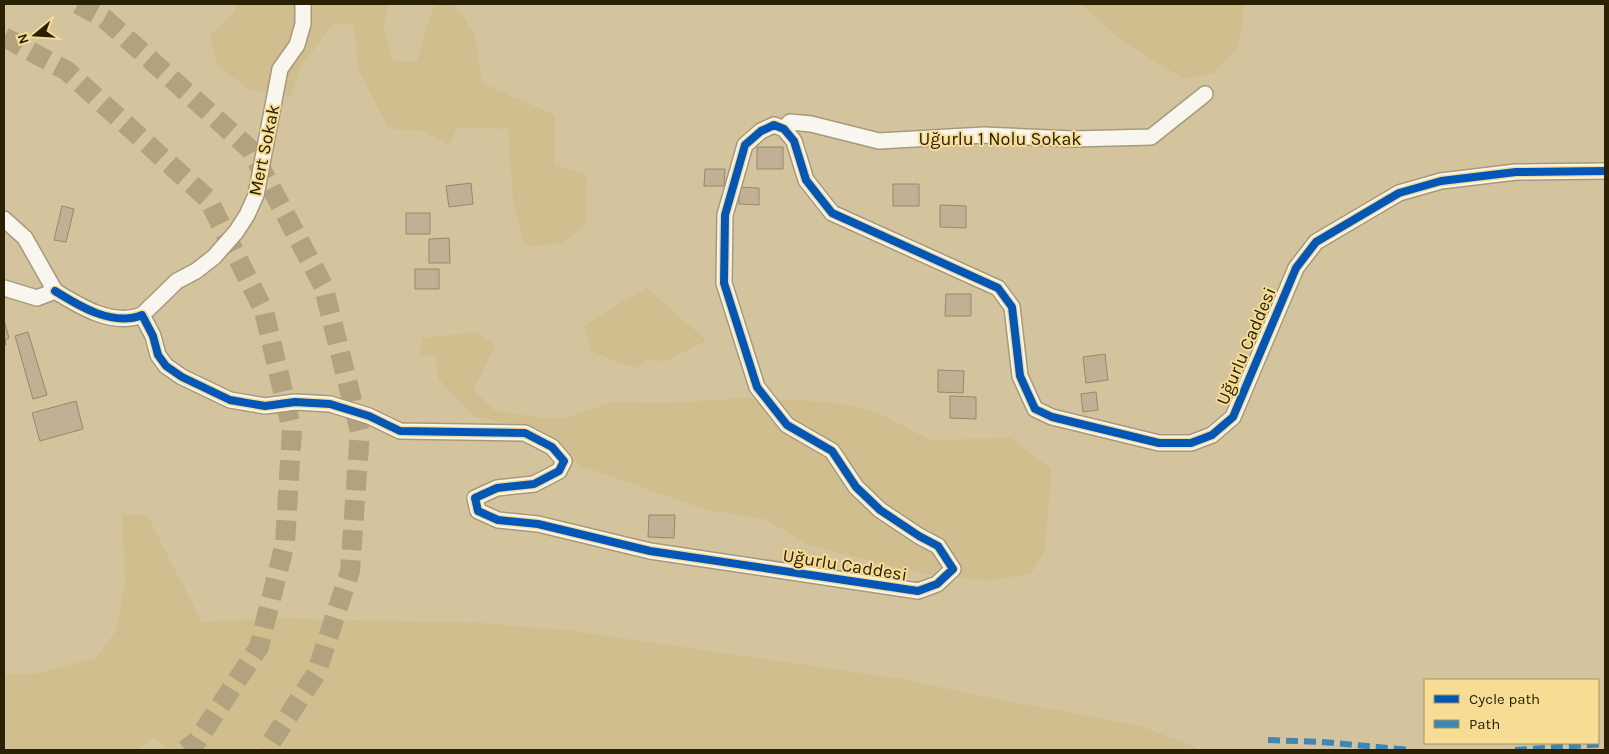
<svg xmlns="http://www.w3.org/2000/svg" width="1609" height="754" viewBox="0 0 1609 754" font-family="Karla,sans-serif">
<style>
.green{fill:#d1be8f}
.building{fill:#c1b094;stroke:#98886b}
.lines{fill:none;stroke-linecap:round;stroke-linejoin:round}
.major-tunnel{stroke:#b2a37e;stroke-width:20;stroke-dasharray:20 10;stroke-linecap:butt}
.minor-casing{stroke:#a69a7b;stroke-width:18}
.minor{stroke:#f9f6f0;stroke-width:15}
.quiet{stroke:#3a87b8;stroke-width:6;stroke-dasharray:12 6;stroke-linecap:butt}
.cycleway-casing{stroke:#f7dc94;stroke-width:11}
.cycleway{stroke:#0057b8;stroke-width:8}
.labels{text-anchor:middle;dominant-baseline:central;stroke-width:4;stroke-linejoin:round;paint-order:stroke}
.street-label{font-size:18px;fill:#2a2002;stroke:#f7dc94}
</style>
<rect width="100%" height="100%" fill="#d4c49d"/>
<path class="green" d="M236,4H387L384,28L393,61H417L429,20L435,4H453L475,34L482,83L555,115L554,164L586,175L585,225L561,244L524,246L513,201L508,129L457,128L449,145L423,131L389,129L358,69L354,25L334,23L301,67L291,96L248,89L218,66L209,36L235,11Z
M1082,4H1244L1239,45L1214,73L1184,79L1120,40Z
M647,288L707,341L665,361L647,360L637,368L617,362L591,351L584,326L613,307Z
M475,332L495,345L474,390L494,410L535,417L564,418L613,402L669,403L746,398L832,402L877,412L930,440L1011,438L1051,469L1045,551L1031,574L985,581L920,573L811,546L764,519L707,510L581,466L522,426L473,416L438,378L435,356L419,354L423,338Z
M122,515H147L202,622L271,618L483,623L574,631L901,679L1017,703L1137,725L1189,744L1199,750H162L165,746L153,738L136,750H4V674L38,673L95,658L116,631L125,582Z"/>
<path class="building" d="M757,147H783V169H757Z
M705,169H725L724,186H704Z
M471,183L473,204L449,207L446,186Z
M893,184H919V206H893Z
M739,187L759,188V205L739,204Z
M940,205L966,206V228L940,227Z
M62,206L74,209L66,242L54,240Z
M406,213H430V234H406Z
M449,238L450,263H429V239Z
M415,269H439V289H415Z
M946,294H971V316H945Z
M4,320L9,338L5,340L6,345H4Z
M28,332L47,395L33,399L15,336Z
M1105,354L1108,380L1086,383L1083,357Z
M938,370L964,371L963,393L938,392Z
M1096,392L1098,410L1083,412L1081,394Z
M950,396L976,397V419L950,418Z
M76,401L83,429L40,441L32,413Z
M649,515H675L674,538L648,537Z"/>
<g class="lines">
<path class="major-tunnel" d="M78,4L105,19L251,150L323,285L360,432L350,571L316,674L266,750
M4,37L67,71L208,199L264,311L292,430L285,543L259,647L197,741L185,750"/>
<g class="minor-casing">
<path id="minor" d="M784,129L790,122L811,124L879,141L984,135L1073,139L1151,137L1205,94
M4,219L25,238L55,291
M4,288L37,298L55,291
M55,291C79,306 113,327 142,315L153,336L158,355L166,366L182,377L230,400L265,406L295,402L330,404L369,416L400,431L525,433L552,447L564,461L559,471L534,484L497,488L475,498L478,511L498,520L538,524L650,551L918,591L937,584L953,569L938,546L919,536L880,510L856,487L832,451L787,425L757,387L724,283L725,215L745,145L761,131L774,125L784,129L794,141L806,180L832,213L998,288L1012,307L1020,376L1035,409L1052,417L1159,443H1191L1212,435L1233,417L1296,268L1316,242L1399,193L1441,181L1516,172L1605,171
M142,315L177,281L196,271L214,257L236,232L247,215L256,195L280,69L297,45L303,24V4"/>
</g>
<use href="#minor" class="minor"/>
<path class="quiet" d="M1268,740L1322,742L1411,750
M1515,750L1605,744"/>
<g class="cycleway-casing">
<path id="cycleway" d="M55,291C79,306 113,327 142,315L153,336L158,355L166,366L182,377L230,400L265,406L295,402L330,404L369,416L400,431L525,433L552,447L564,461L559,471L534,484L497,488L475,498L478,511L498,520L538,524L650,551L918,591L937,584L953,569L938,546L919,536L880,510L856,487L832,451L787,425L757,387L724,283L725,215L745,145L761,131L774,125L784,129L794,141L806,180L832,213L998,288L1012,307L1020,376L1035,409L1052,417L1159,443H1191L1212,435L1233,417L1296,268L1316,242L1399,193L1441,181L1516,172L1605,171"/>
</g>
<use href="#cycleway" class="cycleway"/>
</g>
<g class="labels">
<g class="street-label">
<text x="1000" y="139">Uğurlu 1 Nolu Sokak</text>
<text transform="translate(264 150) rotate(-78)">Mert Sokak</text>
<text transform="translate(1246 346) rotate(-67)">Uğurlu Caddesi</text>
<text transform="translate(845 565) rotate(9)">Uğurlu Caddesi</text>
</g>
</g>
<rect width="1609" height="754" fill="none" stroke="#2a2002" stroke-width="10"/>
<rect x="1424" y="679" width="175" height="65" fill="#f7dc94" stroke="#a5915a"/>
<rect x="1434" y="695" width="25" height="8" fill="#0057b8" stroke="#a5915a"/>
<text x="1469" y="704" font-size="15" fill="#2a2002">Cycle path</text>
<rect x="1434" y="720" width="25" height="8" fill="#3a87b8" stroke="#a5915a"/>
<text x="1469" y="729" font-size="15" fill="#2a2002">Path</text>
<g transform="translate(35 35) rotate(252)" stroke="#f7dc94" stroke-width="4" paint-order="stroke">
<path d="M0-4L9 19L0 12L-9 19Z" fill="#2a2002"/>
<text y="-8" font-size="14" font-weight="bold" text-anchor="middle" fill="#2a2002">N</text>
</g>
</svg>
